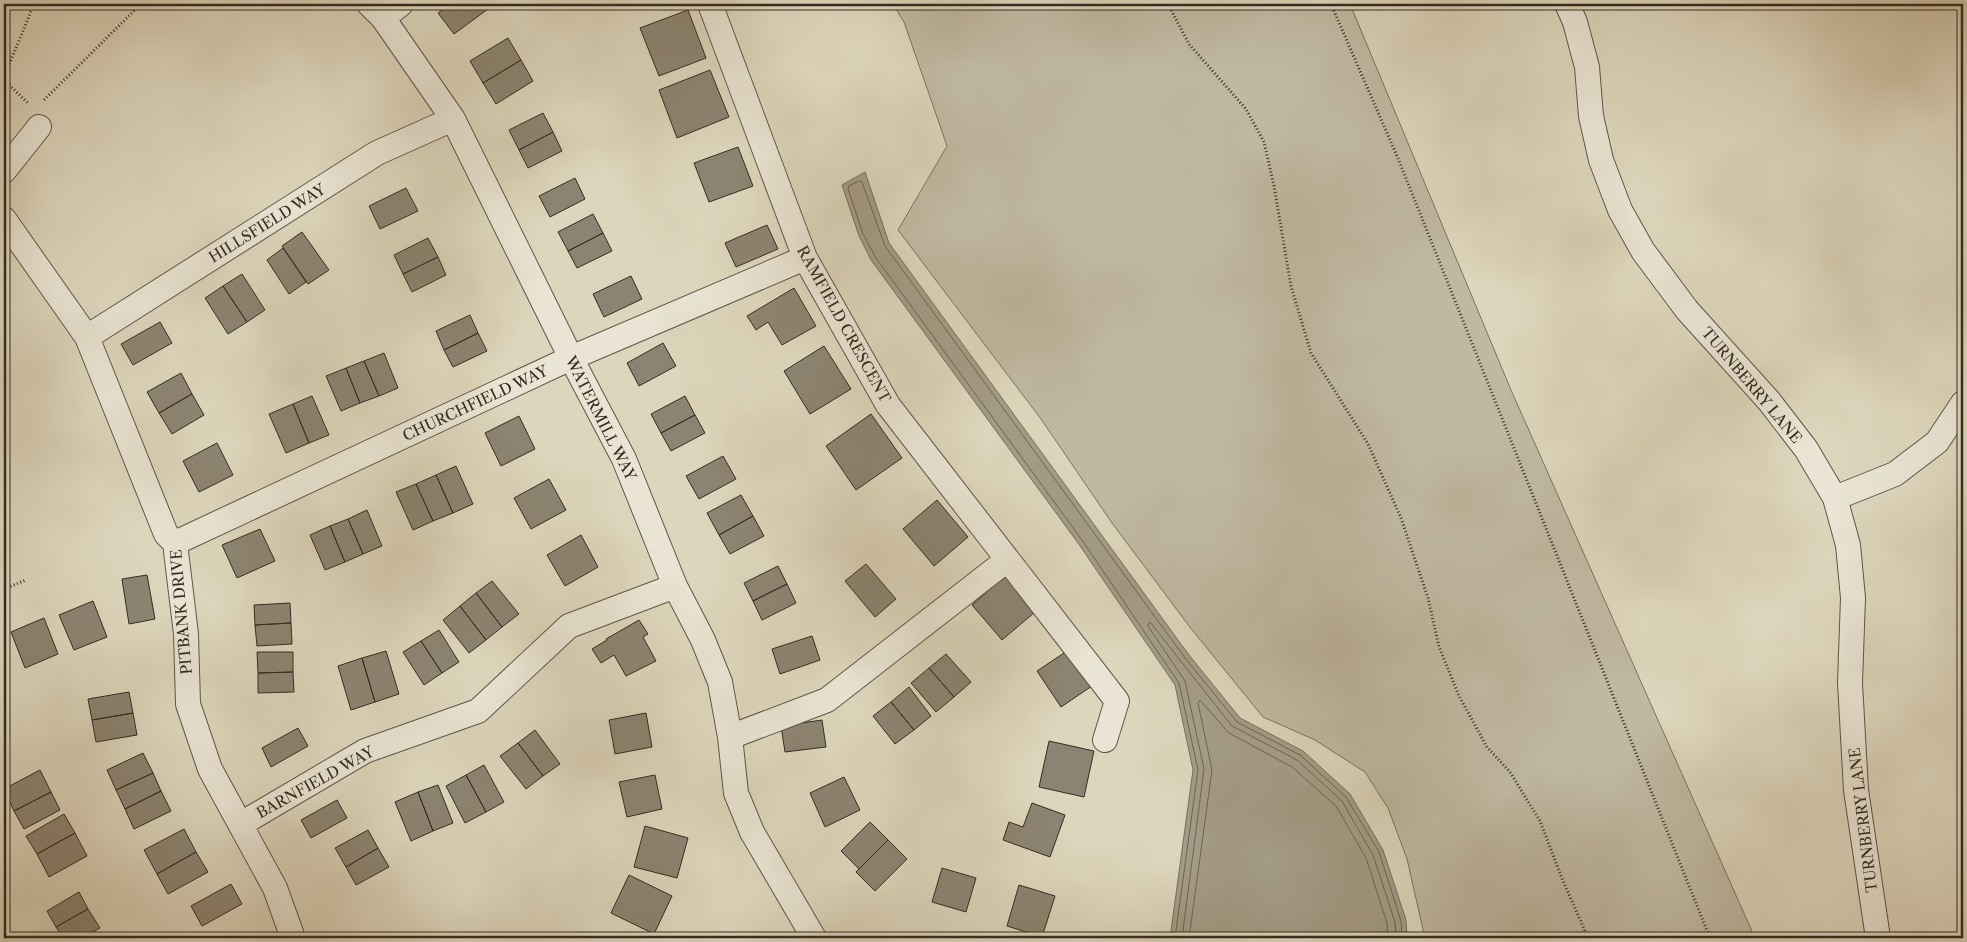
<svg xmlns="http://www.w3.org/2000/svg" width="1967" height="942" viewBox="0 0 1967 942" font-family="'Libre Caslon Text',serif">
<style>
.green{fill:#c0b9a2;stroke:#7a7262}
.water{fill:#a49c87;stroke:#776f5e}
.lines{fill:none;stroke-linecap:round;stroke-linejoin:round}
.shore{stroke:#6c6454;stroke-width:1}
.building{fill:#8c8472;stroke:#342c21}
.street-casing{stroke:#5e5648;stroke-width:26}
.path{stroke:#342c21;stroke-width:3;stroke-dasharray:1 2.5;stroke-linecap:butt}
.street{stroke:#e9e4d3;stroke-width:24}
.labels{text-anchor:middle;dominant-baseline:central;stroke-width:4;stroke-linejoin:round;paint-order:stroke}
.street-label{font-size:15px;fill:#342c21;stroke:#e9e4d3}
</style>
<rect width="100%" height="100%" fill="#ddd6bc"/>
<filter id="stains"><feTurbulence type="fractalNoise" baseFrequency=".004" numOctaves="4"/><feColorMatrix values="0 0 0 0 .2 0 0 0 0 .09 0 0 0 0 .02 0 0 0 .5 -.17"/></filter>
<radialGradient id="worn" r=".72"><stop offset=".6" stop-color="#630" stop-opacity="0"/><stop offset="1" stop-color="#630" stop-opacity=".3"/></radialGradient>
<path class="green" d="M893,4H1350L1511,390L1755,938H1425L1407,859L1388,808L1365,772L1315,740L1263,717L1189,626L1112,523L1041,419L898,230L947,146L904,22Z"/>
<path class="water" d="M865,172L889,243L1189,655L1240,718L1303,751L1350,794L1383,850L1406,920L1407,938H1170L1193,770L1175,685L1078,543L871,260L859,236L842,185Z"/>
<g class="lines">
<path class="shore" d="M1175,938L1198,770L1179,683L1082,540L876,258L863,234L848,189L849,186L859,181L862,182L885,246L1185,658L1237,722L1300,755L1346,797L1379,852L1401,921L1402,938
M1182,938L1204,769L1185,681L1148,626L1150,622L1232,726L1297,760L1342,801L1373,855L1395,922L1396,938
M1189,938L1212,770L1198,703L1200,700L1229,733L1292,767L1336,806L1366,858L1387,923L1388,938"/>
</g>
<path class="building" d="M451,4H484L488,9L454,34L438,13Z
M688,10L706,58L659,76L640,28Z
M508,38L521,60L483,83L470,61Z
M521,60L533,81L496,104L483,83Z
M710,70L729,117L677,138L659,90Z
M543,113L553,132L519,150L509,130Z
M553,132L562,151L528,168L519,150Z
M738,147L753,186L709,202L694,163Z
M575,178L585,199L550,217L539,196Z
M406,188L418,211L380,229L369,206Z
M593,214L603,233L568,251L558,232Z
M767,225L778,249L736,267L725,243Z
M302,232L329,270L308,284L282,246Z
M603,233L612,251L577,268L568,251Z
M428,238L438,257L403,274L394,255Z
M283,248L306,282L289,294L267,260Z
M438,257L446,275L412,292L403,274Z
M242,274L265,310L247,322L223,286Z
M631,276L642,299L604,317L593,294Z
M223,286L247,322L228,334L205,298Z
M794,288L816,326L782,345L768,322L756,330L747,316Z
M470,315L478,333L444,350L436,331Z
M160,322L172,343L133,365L121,344Z
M478,333L487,351L453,367L444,350Z
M663,343L676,366L639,386L627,363Z
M824,346L851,389L810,414L784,371Z
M384,353L398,388L379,396L364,361Z
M364,361L379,396L360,403L346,368Z
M346,368L360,403L341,411L326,376Z
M181,373L192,394L159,413L147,392Z
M192,394L204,415L172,434L159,413Z
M312,396L329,435L309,443L293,404Z
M685,396L695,415L661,433L651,414Z
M293,404L309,443L286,453L269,414Z
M871,414L902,458L856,490L826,446Z
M695,415L705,433L671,451L661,433Z
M519,416L535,449L501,466L485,433Z
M217,443L233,475L199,492L183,461Z
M723,456L736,479L699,499L686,476Z
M456,466L473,504L453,513L436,475Z
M436,475L453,513L433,521L416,484Z
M549,479L566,510L531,529L514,498Z
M416,484L433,521L413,530L396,492Z
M741,495L753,516L719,535L707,513Z
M937,500L968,537L934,566L903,529Z
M367,510L382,546L363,554L348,519Z
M753,516L764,536L730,554L719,535Z
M348,519L363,554L345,562L330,526Z
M330,526L345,562L325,570L310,535Z
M260,529L275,561L237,578L222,545Z
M581,535L598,567L565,586L547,555Z
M866,564L896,599L875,617L845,581Z
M778,566L787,584L753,601L744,583Z
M147,575L155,619L129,624L122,579Z
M1005,576L1035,612L1002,640L972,605Z
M492,581L519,614L502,627L476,593Z
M787,584L796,603L762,620L753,601Z
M476,593L502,627L486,640L460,606Z
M93,601L107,637L74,650L59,615Z
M290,603L291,623L255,625L254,605Z
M460,606L486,640L469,653L443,620Z
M44,618L58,654L25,668L11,632Z
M639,620L648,634L643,637L656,661L626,676L614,655L601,663L592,649L607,640L606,639Z
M291,623L292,644L257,646L255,625Z
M439,630L459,662L442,673L421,641Z
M812,636L820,660L780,674L772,649Z
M421,641L442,673L424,685L403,652Z
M386,651L399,694L375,702L362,658Z
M1067,651L1092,686L1061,707L1037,671Z
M257,652H293V672L258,673Z
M946,654L971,682L954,697L929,668Z
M362,658L375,702L351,710L338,666Z
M929,668L954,697L936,712L911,683Z
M293,672L294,692L258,693V673Z
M4,675H6L7,690H4Z
M909,687L931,716L914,730L891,702Z
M129,692L133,713L92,720L88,699Z
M891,702L914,730L895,744L873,716Z
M133,713L137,735L96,742L92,720Z
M646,713L652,747L615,754L609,720Z
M822,720L826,747L785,752L781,726Z
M298,728L308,746L271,767L262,748Z
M4,730L8,751L4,752Z
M535,730L560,764L543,776L518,743Z
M1049,741L1094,751L1084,797L1039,787Z
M518,743L543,776L526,789L500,756Z
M143,753L153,773L116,790L107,770Z
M484,765L504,802L486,812L466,775Z
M40,770L51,792L14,811L4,789Z
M153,773L161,791L125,809L116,790Z
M466,775L486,812L465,823L446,786Z
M655,775L662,809L627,817L619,782Z
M844,777L860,810L825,827L810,793Z
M438,785L453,823L433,831L418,792Z
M161,791L171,811L134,829L125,809Z
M51,792L60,810L24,829L14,811Z
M418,792L433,831L411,841L395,802Z
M337,800L347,818L311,838L301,820Z
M1032,803L1065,815L1050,857L1003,840L1009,822L1023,827Z
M64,814L75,833L37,854L26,836Z
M870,822L888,840L859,869L841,851Z
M645,826L688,838L677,878L634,867Z
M184,829L196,852L157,874L144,850Z
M368,830L378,848L346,867L335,848Z
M75,833L87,856L49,877L37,854Z
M888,840L907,859L875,891L856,872Z
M378,848L389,867L356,885L346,867Z
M196,852L208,872L168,894L157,874Z
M942,868L976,878L966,912L932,902Z
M629,875L672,896L654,934L611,913Z
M231,884L242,904L202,926L191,906Z
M1019,885L1055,896L1042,937L1007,926Z
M79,892L88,909L56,927L47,911Z
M88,909L100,928L82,938H63L56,927Z
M587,932L590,938H571Z
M410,933H435V938H410Z
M441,933H467V938H441Z"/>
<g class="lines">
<g class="street-casing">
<path id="street" d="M369,4L383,18L453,119L571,358L624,459L675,586L703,640L720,682L730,737L736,793L752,832L814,938
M710,4L805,258L888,405L1117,701L1105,740
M1567,4L1575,22L1587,67L1591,116L1601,160L1620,210L1643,251L1687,310L1769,401L1806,449L1835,498L1848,545L1853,598L1850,683L1856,790L1878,938
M383,18L401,4
M4,171L39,127
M4,219L87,337L166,534L175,543L186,634L188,704L210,769L275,888L293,938
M87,337L377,153L453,119
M1835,498L1895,474L1937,442L1963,403
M175,543L571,358L805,258
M730,737L827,700L1007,560
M241,824L365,751L478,711L569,626L675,586"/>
</g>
<path class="path" d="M1168,4L1189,44L1246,109L1264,142L1274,186L1291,286L1311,353L1368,444L1401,518L1428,598L1439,647L1459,696L1487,747L1510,772L1540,821L1561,876L1588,938
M1331,4L1397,156L1710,938
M4,77L34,4
M4,80L29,104
M44,100L141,4
M4,589L26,580"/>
<use href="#street" class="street"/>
</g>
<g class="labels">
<g class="street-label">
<text transform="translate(267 223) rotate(-32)">HILLSFIELD WAY</text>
<text transform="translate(844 324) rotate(61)">RAMFIELD CRESCENT</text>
<text transform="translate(1752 385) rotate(50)">TURNBERRY LANE</text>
<text transform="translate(475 403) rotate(-25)">CHURCHFIELD WAY</text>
<text transform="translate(601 418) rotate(63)">WATERMILL WAY</text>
<text transform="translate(181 612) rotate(-95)">PITBANK DRIVE</text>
<text transform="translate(315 782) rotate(-29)">BARNFIELD WAY</text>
<text transform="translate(1863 820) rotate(-97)">TURNBERRY LANE</text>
</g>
</g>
<rect width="1967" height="942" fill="none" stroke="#ddd6bc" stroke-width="20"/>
<rect x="5" y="5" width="1957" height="932" fill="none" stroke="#342c21" stroke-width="2.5"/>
<rect x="10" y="10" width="1947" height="922" fill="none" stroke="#342c21"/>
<rect width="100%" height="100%" filter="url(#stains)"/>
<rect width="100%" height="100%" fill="url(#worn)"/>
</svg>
